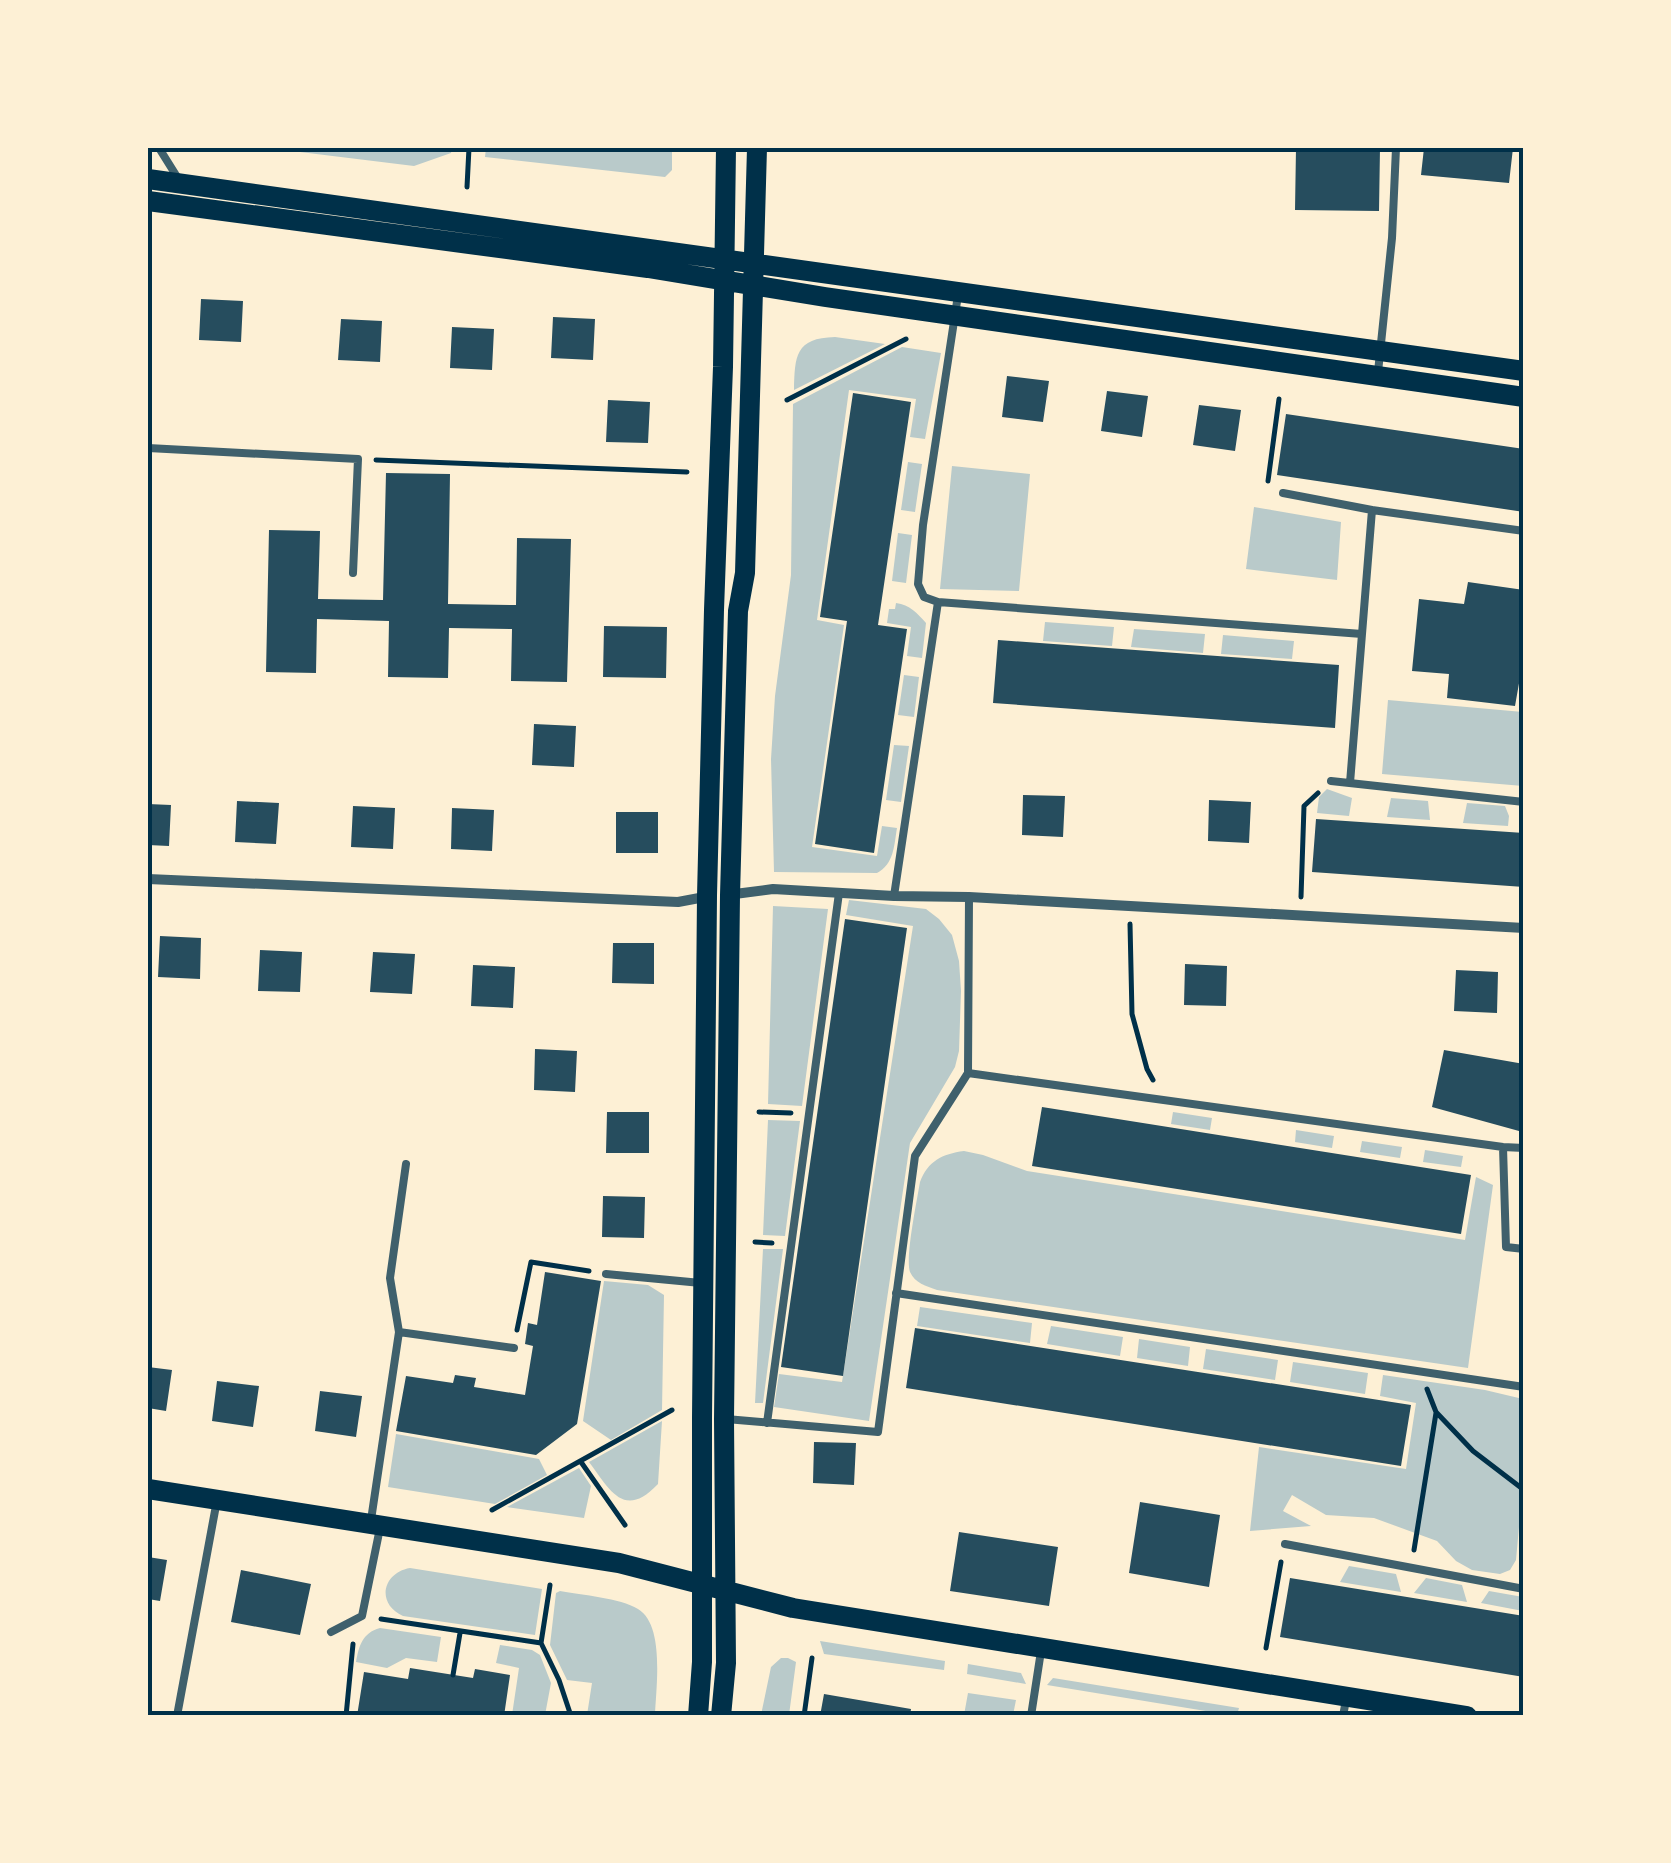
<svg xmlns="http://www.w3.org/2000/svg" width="1671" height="1863" viewBox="0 0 1671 1863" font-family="Helvetica,sans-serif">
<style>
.green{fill:#b9caca}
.building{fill:#264d5e}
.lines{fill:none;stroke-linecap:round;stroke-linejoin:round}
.path{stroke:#003049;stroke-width:5}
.service{stroke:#3f606c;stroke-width:8}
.minor{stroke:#3f606c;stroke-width:10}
.secondary{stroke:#003049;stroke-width:20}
.neatline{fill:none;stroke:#003049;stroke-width:4}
</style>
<rect width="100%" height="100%" fill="#fdf0d5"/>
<path class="green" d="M303,148H452L451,153L414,166L300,152Z
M486,148H672V170L665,177L485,157Z
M835,337L885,344L794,390C795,356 795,338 835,337Z
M902,347L941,353L925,439L910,437L916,399L849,390L817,620L844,625L812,847L877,856L882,826L897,828C894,846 894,864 877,873L774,872L771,759L775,696L791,575L793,404Z
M908,462L922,464L915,512L901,510Z
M952,466L1030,474L1019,591L940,589Z
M1254,507L1341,522L1337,580L1246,569Z
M898,533L912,535L906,583L892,581Z
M896,603C910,605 917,613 926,623L922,658L907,656L911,627L887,623L889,609H895Z
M1045,622L1114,627L1112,646L1043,641Z
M1134,629L1205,634L1203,653L1131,647Z
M1223,635L1294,641L1292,659L1221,654Z
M904,675L919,677L914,717L898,715Z
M1388,700L1523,712V786L1382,774Z
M894,745L909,746L901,802L886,800Z
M1327,789L1352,798L1349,816L1317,813L1319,797Z
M1391,798L1428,801L1430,820L1387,817Z
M1467,803L1505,806L1509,816L1508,826L1463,823Z
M849,900L926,909L939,919L952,935L959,961L961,991L959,1051L955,1067L910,1143L869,1421L774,1407L779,1374L842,1382L913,926L846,915Z
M773,906L828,909L802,1106L768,1104Z
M1173,1112L1212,1118L1210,1130L1171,1124Z
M768,1120L800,1121L785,1236L763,1235Z
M1296,1130L1334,1136L1332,1148L1295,1142Z
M1362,1141L1402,1147L1400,1158L1360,1152Z
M1425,1150L1463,1156L1461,1167L1423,1162Z
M964,1151L983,1155L1027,1171L1465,1240L1476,1177L1493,1185L1468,1368L937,1290C926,1286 915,1283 910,1272C905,1258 917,1200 920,1182C928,1161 942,1154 964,1151Z
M763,1249H783L763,1403H755Z
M604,1281L648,1285L664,1295L662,1410L611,1440L583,1421Z
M920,1307L1032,1323L1030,1343L917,1326Z
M1051,1326L1123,1337L1120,1356L1047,1344Z
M1139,1339L1190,1347L1188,1366L1137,1358Z
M1206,1349L1278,1360L1275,1380L1203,1369Z
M1293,1362L1368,1373L1365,1394L1290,1382Z
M1383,1375L1485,1390L1523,1399V1483L1516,1560L1510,1570L1500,1574L1472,1570L1456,1561L1437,1541L1374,1518L1326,1515L1292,1495L1283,1511L1311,1526L1250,1531L1259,1447L1406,1469L1416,1403L1380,1396Z
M662,1421L658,1484C624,1520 610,1490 589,1462Z
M396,1434L539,1459L547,1475L495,1504L388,1487Z
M579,1468L591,1486L584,1518L507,1507Z
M1349,1566L1396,1574L1401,1592L1340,1582Z
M410,1568L542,1589L535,1635L403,1616C376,1604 382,1573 410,1568Z
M1426,1578L1462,1585L1467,1602L1414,1593Z
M560,1591C582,1595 620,1598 638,1609C665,1625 656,1688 655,1715H587L592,1683L567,1680L550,1645L556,1593Z
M1489,1591L1523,1597V1611L1481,1603Z
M380,1628L441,1637L437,1662L406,1658L387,1668L356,1662C359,1646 362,1633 380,1628Z
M820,1641L945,1661L944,1670L824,1654Z
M500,1645L532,1650L540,1655L551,1683L545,1715H512L519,1668L496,1663Z
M781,1658H788L796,1662L789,1715H761L771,1667Z
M968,1664L1021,1673L1026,1684L967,1674Z
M1053,1678L1239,1708L1237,1715H1230L1047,1685Z
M968,1693L1016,1700L1013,1715H964Z"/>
<path class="building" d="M1296,148H1380L1379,211L1295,210Z
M1424,148H1513L1509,183L1421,175Z
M201,299L243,301L241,342L199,340Z
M553,317L595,319L593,360L551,358Z
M341,319L382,321L380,362L338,360Z
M452,327L494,329L492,370L450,368Z
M1007,376L1049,381L1043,422L1002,417Z
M1107,391L1148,396L1142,437L1101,431Z
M853,393L911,402L878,625L907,629L874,853L815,844L847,621L820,617Z
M608,400L650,402L648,443L606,442Z
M1199,405L1241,410L1235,451L1193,445Z
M1286,414L1524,449V512L1277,475Z
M386,473L450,474L448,604L516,605L517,538L571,539L567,682L511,681L512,629L449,628L448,678L388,677L389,621L317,619L316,673L266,672L269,530L320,531L318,599L383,600Z
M1468,582L1524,590V655L1515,706L1447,698L1449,674L1412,671L1419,599L1464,604Z
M604,626L667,627L666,678L603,677Z
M998,640L1339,665L1335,728L993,703Z
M534,724L576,726L574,767L532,765Z
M1023,795L1065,796L1063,837L1022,835Z
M1209,800L1251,802L1249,843L1208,841Z
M237,801L279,803L276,844L235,842Z
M148,804L171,805L169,846L148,845Z
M353,806L395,808L393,849L351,847Z
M452,808L494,810L492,851L451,849Z
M616,812H658V853H616Z
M1316,819L1524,833V887L1312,872Z
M845,919L907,928L843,1376L781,1367Z
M160,936L201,938L200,979L158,977Z
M613,943H654V984L612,983Z
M260,950L302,952L300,992L258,991Z
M373,952L415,954L412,994L370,992Z
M1185,964L1227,966L1226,1006L1184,1005Z
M473,965L515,967L513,1008L471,1006Z
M1456,970L1498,972L1497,1013L1454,1011Z
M535,1049L577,1051L575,1092L534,1090Z
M1444,1050L1524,1064V1099L1519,1131L1432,1107Z
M1042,1107L1471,1175L1461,1234L1032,1166Z
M607,1112H649V1153H606Z
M603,1196L645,1197L644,1238L602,1237Z
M545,1272L601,1281L577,1424L536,1455L396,1431L406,1376L453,1383L455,1375L476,1378L474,1387L525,1395L533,1346L525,1344L528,1323L537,1325Z
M915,1328L1411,1405L1401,1466L906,1388Z
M148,1367L172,1370L166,1411L148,1408Z
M217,1381L259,1386L253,1427L212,1421Z
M320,1391L362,1396L356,1437L315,1431Z
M814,1442L856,1443L854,1485L813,1483Z
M1140,1502L1220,1515L1209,1587L1129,1573Z
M959,1532L1058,1547L1049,1606L950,1591Z
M148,1557L167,1560L160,1601L148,1599Z
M241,1570L311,1584L300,1635L231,1622Z
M1290,1578L1524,1616V1677L1280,1637Z
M410,1668L473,1678L475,1669L510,1675L504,1716H357L364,1672L408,1679Z
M824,1694L911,1709L910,1716H820Z"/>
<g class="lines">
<path class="path" d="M467,187L469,148
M787,400L906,339
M376,460L687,472
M1268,481L1279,399
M1301,897L1304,806L1318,793
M1130,924L1132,1014L1147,1069L1153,1080
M759,1112L791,1113
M755,1242L772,1243
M517,1330L531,1262L589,1271
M1427,1389L1436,1412L1473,1451L1524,1490
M581,1462L625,1525
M492,1510L672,1410
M1414,1550L1436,1413
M550,1585L541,1643L559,1680L571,1716
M381,1619L541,1643
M1266,1648L1281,1562
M453,1675L460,1633
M346,1716L353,1644
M804,1716L812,1658"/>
<path class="service" d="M159,148L179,180
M1378,372L1392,238L1396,148
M148,448L358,459L353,573
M1283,493L1372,510
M938,602L1362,634
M1331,781L1524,802
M1350,783L1372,510L1524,531
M894,896L938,602L924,597L918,584L923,525L958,295
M968,1073L1503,1147L1524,1148
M1503,1147L1506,1247L1524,1249
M606,1274L701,1283
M896,1293L1524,1387
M399,1332L514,1348
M726,1419L878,1432L915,1156L968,1073L969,897
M767,1423L839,893
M371,1520L399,1332L390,1278L406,1164
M1285,1544L1524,1589
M331,1632L362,1616L380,1528
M177,1716L217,1500
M1031,1716L1041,1651
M1343,1716L1346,1700"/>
<path class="minor" d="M148,879L678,902L710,896
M727,895L773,889L894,896L969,897L1524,928"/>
<path class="secondary" d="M148,179L1524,371
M148,201L648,268L825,297L1524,397
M148,1489L619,1563L793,1608L1467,1716
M698,1716L702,1662V1418L707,896L714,610L723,367L726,148
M721,1716L726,1663L724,1419L730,895L738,611L745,573L757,148"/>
</g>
<rect width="1671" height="1863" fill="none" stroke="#fdf0d5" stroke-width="300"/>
<rect x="150" y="150" width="1371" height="1563" class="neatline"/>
</svg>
